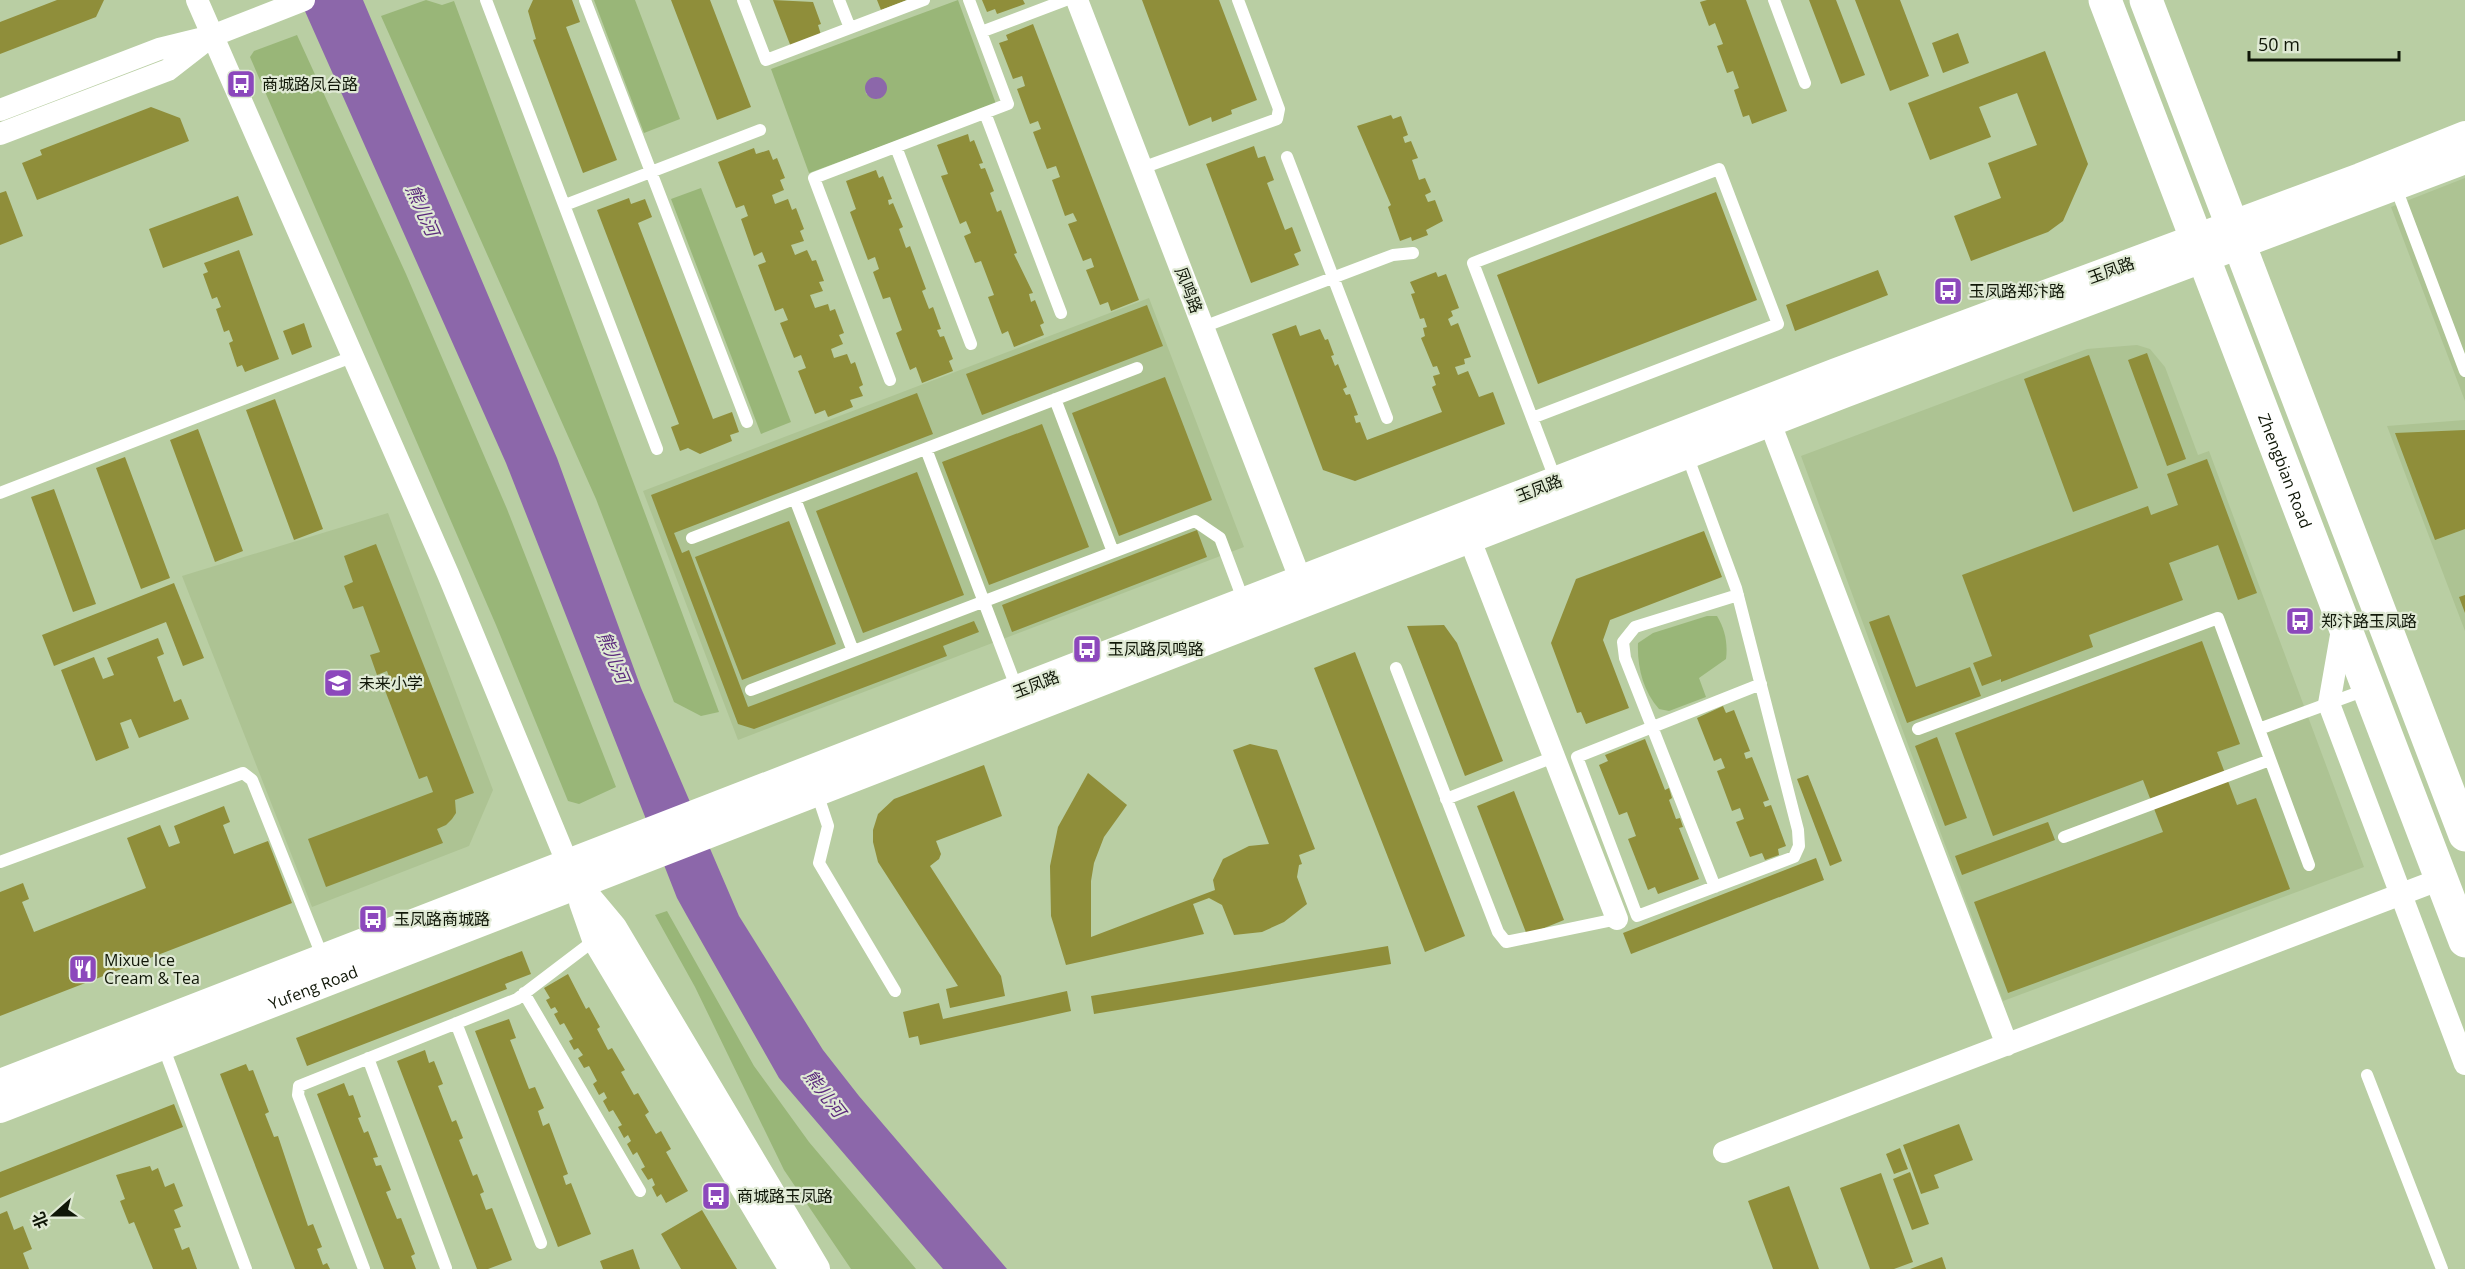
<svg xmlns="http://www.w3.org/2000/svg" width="2465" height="1269" viewBox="0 0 2465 1269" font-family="'Open Sans','Noto Sans SC',sans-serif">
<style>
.built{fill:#adc393}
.green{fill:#99b678;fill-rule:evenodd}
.water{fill:#8c67aa}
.building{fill:#8f8e3a}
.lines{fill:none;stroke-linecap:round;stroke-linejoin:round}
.service{stroke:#fff;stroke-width:12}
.minor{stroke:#fff;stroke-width:22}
.tertiary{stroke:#fff;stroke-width:28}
.primary{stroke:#fff;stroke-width:33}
.labels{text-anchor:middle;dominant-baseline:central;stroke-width:4.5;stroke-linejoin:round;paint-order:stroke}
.poi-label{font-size:16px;fill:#101708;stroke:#e0ead5;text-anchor:start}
.street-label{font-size:16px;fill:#101708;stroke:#e0ead5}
.water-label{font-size:18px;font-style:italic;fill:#5c2b7d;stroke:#e0ead5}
</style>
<rect width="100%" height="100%" fill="#b9cea3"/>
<path class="built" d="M2465,178V401L2391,207Z
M1149,298L1244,547L738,740L643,491Z
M2137,345L2150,349L2165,367L2198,455L2209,451L2364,867L2003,1001L1801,456L2087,349Z
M2465,420V631L2387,426Z
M388,513L493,790L469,846L312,907L182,576Z"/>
<path class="green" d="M426,0L442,5L454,1L719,712L701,716L674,702L596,499L381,16Z
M594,0H635L680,119L644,133Z
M958,0L996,104L809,173L771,69ZM876,77L882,97L877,99L866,94L865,88L871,78Z
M297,35L406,274L507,509L616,787L579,804L568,801L496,625L250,57L254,51Z
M701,188L791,422L761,434L671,199Z
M1707,616H1717C1725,629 1728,643 1726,659L1699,678L1706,697L1669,711L1659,709C1643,691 1637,666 1638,643L1653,633Z
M667,911L754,1066L809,1142L916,1269H851L784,1170L695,987L655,915Z"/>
<path class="water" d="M300,0H363L557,458L641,688L739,916L823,1050L859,1096L1007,1269H943L779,1078L687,916L677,898L506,463Z
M865 88a11 11 0 1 1 22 0a11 11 0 1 1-22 0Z"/>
<path class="building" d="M57,0H104L96,17L0,54V22Z
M533,0H572L580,22L566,27L617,160L583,173L533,40L536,39L528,11Z
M671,0H710L751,107L717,120Z
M773,0L813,2L821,24L818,25L821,35L791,47Z
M877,0H907L881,10Z
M982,0H1023L1025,4L997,14L995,9L987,12Z
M1142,0H1219L1257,100L1231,110L1232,114L1212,122L1211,117L1189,126Z
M1707,0H1746L1787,111L1752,124L1749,115L1743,117L1734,90L1739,88L1733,71L1727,73L1717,46L1723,44L1715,23L1709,26L1700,2Z
M1809,0H1836L1865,75L1841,84Z
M1855,0H1900L1929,76L1890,91Z
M1033,24L1139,300L1111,311L1108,302L1100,305L1086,270L1094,267L1091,258L1083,261L1068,224L1077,221L1073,213L1065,216L1052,180L1060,177L1056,166L1047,169L1033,132L1041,129L1038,121L1030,124L1017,89L1025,86L1022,76L1013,79L999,43L1008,40L1006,35Z
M1958,33L1969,63L1943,73L1932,43Z
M2045,51L2088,164L2063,221L2048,232L1971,261L1954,216L2001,198L1988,163L2037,145L2017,93L1979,107L1991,137L1930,160L1908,103Z
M151,107L180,118L189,141L37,200L22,163L42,155L40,150Z
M1391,115L1393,119L1401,116L1408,135L1403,137L1405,143L1411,141L1418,158L1412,160L1419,180L1425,178L1431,192L1425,195L1428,202L1435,200L1443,221L1426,230L1428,235L1412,241L1411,237L1400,241L1388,207L1391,205L1357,126Z
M968,134L970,142L974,140L983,163L979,164L981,169L985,168L994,191L990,193L997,212L1001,210L1017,253L1014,254L1033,293L1029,294L1031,302L1035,300L1044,323L1040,325L1044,335L1014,347L1008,331L1002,334L988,297L994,295L981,261L975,263L964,236L971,233L966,221L960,224L941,176L948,174L937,145Z
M1254,146L1258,158L1265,156L1274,180L1267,183L1285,230L1292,227L1301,251L1294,254L1299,265L1251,283L1206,164Z
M754,148L756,154L769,150L773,160L777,158L785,178L780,180L784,190L772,195L775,204L788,199L792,210L796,208L804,229L800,231L804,241L791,245L795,255L807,250L812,261L816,260L824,281L819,282L823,291L810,295L815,308L828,304L830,311L835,309L844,333L839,335L843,344L831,349L834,358L847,354L851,364L855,362L863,385L859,387L863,396L850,400L853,407L828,417L825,410L815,414L798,371L806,368L801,355L794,358L780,323L788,320L783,308L775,311L758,265L766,262L762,252L754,256L741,219L748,216L744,205L736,208L718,162Z
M876,170L879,178L883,176L892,199L888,200L889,205L893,203L903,227L899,229L906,248L910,246L926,289L922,291L929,309L933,307L941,329L937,330L940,337L944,336L953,359L949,361L953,371L922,383L916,367L910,370L896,333L902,330L890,297L883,299L873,272L879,269L875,257L868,260L850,212L856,209L846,181Z
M6,191L23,236L0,245V193Z
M1716,192L1757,300L1538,384L1497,275Z
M238,196L253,235L163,268L149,229Z
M629,198L631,204L645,199L652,217L638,223L713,419L732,412L739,432L730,435L732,441L700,454L688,448L680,451L671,427L679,424L597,210Z
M239,250L279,359L245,372L242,365L237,367L229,343L233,341L229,330L224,332L216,309L221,307L217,297L212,299L203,274L208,272L204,263Z
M1878,270L1888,295L1795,331L1786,305Z
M1436,272L1438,277L1446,274L1459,308L1451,311L1453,316L1448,319L1451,326L1458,323L1471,357L1464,359L1465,364L1455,367L1458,375L1468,371L1479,397L1493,392L1505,424L1355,481L1323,470L1272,334L1296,325L1300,336L1320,329L1325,340L1328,339L1334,355L1331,356L1335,366L1338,364L1347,387L1343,389L1346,395L1350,394L1358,415L1354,416L1356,423L1360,422L1367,440L1442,412L1432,387L1436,385L1433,376L1440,374L1437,366L1433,367L1421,338L1425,336L1423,328L1427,327L1424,318L1420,319L1411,294L1415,293L1410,282Z
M1147,305L1163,346L982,415L966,374Z
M304,323L312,347L292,355L283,331Z
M2147,353L2186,459L2167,466L2128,360Z
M2089,355L2138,488L2073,512L2024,379Z
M1165,377L1212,500L1119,536L1072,413Z
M917,393L933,434L674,533L682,553L689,550L748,707L974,621L979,632L943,646L947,656L754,729L738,724L651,495Z
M275,399L323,529L294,540L246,410Z
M1042,424L1089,547L989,585L942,462Z
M198,429L243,551L215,562L170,440Z
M2465,430V529L2435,540L2395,433Z
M125,457L170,578L141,589L96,468Z
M2207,459L2257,593L2238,600L2218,545L2169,563L2183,600L2089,635L2093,647L2001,682V679L1982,686L1973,663L1992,656L1962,575L2148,506L2151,515L2178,505L2167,474Z
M917,472L964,595L863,633L816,511Z
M54,489L96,604L73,612L31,497Z
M789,521L836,644L742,680L695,557Z
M1197,530L1207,557L1012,632L1002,605Z
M1704,531L1722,577L1610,620L1603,640L1629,708L1586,724L1581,712L1577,713L1551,643L1576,579Z
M376,544L474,793L455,800L456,813L452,819L446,825L437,829L443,843L326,887L308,839L433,792L427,776L419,779L383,685L391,682L387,671L377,675L370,655L380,652L363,606L353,609L344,586L353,582L344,556Z
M174,583L204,658L183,666L166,622L54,666L42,635Z
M2465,595V613L2459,597Z
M1889,615L1916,687L1970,667L1981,696L1907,723L1869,622Z
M1444,625L1457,643L1503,761L1465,776L1407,626Z
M158,638L164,654L157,657L174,702L181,699L189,719L139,738L131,719L120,723L129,748L96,761L61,670L94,657L103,679L114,675L107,658Z
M2202,641L2240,744L2217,752L2237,805L2256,798L2290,889L2008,993L1974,902L2163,832L2143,780L1993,836L1955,733Z
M1355,652L1465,936L1425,952L1314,668Z
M1723,706L1726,713L1734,710L1750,751L1744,753L1746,759L1752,757L1769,800L1763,802L1765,807L1771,805L1786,846L1778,849L1779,855L1765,860L1762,853L1750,857L1736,822L1744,819L1740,808L1732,811L1717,771L1725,768L1721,758L1714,761L1697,718Z
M1937,737L1967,818L1945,826L1915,746Z
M1645,739L1665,790L1669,788L1672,798L1669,800L1676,819L1680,818L1683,827L1679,828L1699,879L1658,894L1655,887L1648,890L1628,839L1636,836L1627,812L1619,815L1599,765L1608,761L1605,755Z
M1250,744L1277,750L1315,849L1299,855L1302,864L1299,865L1297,877L1307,904L1284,922L1262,932L1234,935L1222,905L1209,898L1193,904L1204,934L1066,965L1051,916L1050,866L1058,827L1088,773L1127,805L1104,837L1094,863L1091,881V937L1215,890L1213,880L1223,859L1249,846L1269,844L1233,750Z
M984,765L1002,816L936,841L941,854L939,859L930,866L1001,976L1005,996L950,1008L946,989L958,986L878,862L873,842V830L878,814L894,799Z
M1808,775L1842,861L1830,866L1797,779Z
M1514,791L1564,920L1527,935L1477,806Z
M224,806L230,822L223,825L234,854L268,841L292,903L0,1016V892L23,883L29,899L22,902L34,932L146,888L127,838L160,825L169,847L180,843L174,826Z
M2048,822L2055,840L1962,875L1955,856Z
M1816,858L1824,880L1631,954L1623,933Z
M1388,946L1391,964L1094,1014L1091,996Z
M522,951L531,974L505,984L507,989L307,1066L296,1038Z
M568,974L586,1009L589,1007L600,1027L597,1029L608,1050L612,1048L625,1070L621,1072L634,1095L638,1093L649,1112L645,1115L656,1134L661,1131L671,1149L666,1152L688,1191L666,1203L661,1194L657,1197L652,1187L655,1185L652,1178L648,1180L641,1169L645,1167L637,1152L633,1155L627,1144L631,1141L628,1135L624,1138L618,1127L622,1125L613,1110L609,1112L603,1101L607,1098L604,1092L599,1095L593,1084L597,1081L589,1066L584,1068L578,1058L583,1055L578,1048L574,1050L569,1041L573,1039L564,1023L560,1025L554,1014L558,1012L555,1007L551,1009L546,1000L550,998L544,988Z
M1067,991L1071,1011L920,1045L918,1036L909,1038L903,1012L939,1003L943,1019Z
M509,1019L516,1038L510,1040L529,1089L535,1087L544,1108L538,1111L543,1126L549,1123L568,1174L563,1176L566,1185L571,1183L591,1234L558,1247L475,1031Z
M425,1050L429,1063L434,1061L443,1084L438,1086L452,1122L456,1120L463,1138L459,1140L473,1176L477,1174L484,1192L480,1194L486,1210L492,1208L512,1260L488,1269H477L397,1061Z
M246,1064L249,1071L253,1070L269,1112L265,1114L274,1137L278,1136L308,1226L313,1224L322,1247L317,1249L323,1265L327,1263L330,1269H295L220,1074Z
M344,1083L349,1096L353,1095L361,1117L358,1118L364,1133L368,1131L378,1157L373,1158L376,1166L381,1165L391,1190L386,1192L397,1219L401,1218L415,1254L411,1256L416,1269H384L317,1094Z
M174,1104L183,1127L0,1198V1172Z
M1959,1124L1973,1160L1934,1175L1939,1188L1921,1194L1903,1145Z
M1900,1148L1908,1169L1894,1174L1886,1154Z
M150,1166L152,1171L158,1168L165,1187L174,1183L183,1206L174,1210L181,1227L174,1229L182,1250L189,1247L197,1269H153L134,1222L129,1224L120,1201L125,1199L116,1175Z
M1910,1172L1929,1224L1912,1230L1893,1179Z
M1881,1173L1913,1262L1894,1269H1870L1840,1188Z
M1789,1186L1819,1269H1773L1748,1201Z
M702,1210L737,1269H681L661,1234Z
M7,1211L14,1230L23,1226L32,1249L23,1253L29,1269H0V1214Z
M633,1249L640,1269H603L600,1261Z
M1942,1257L1946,1269H1910Z"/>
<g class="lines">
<path class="service" d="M486,0L657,449
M585,0L747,422
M743,0L766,60L924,0
M839,0L850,28
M1774,0L1805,83
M981,32L1066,0
M985,113L1061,313
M896,147L971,344
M1287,157L1387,418
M1142,168L1277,119L1279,109L1238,0
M2396,188L2465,371
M565,205L760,130
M1203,327L1393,255L1413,253
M890,380L814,178L1008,104L969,0
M1055,399L1113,552
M1532,418L1778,324L1719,169L1473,263L1556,481
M926,449L1017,689
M1687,455L1736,588L1798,830L1799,846L1794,857L1637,916L1577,757L1761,684
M0,493L352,357
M795,499L853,651
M692,538L1137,368
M1396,668L1498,932L1506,942L1617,919
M751,690L1195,521L1220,538L1244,602
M1918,729L2218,618L2309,865
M2259,729L2368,689
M817,793L828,826L819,863L895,991
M1446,799L1554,757
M2064,837L2270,760
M0,862L243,773L252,780L323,958
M1715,887L1625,658L1623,642L1635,627L1738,595
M524,993L640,1191
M456,1023L541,1243
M163,1046L246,1269
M368,1058L446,1268
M2367,1075L2442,1269
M364,1269L298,1095L299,1086L517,999L596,939"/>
<path class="minor" d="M197,0L448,574L574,879
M1077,0L1301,581
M0,110L159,49L212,36L304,0
M0,134L168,70L204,42
M1770,423L2007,1045
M1470,540L1617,919
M2343,624L2329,704L2465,1064
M1724,1152L2441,879"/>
<g class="tertiary">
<path d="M577,885L613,928L816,1269"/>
<path d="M583,902L596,939L793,1269"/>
<path d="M0,1083L1836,372L2360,177L2465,135"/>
<path id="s1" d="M0,1109L1844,394L2465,160"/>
</g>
<g class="primary">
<path id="s2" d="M2105,0L2465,941"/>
<path d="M2146,0L2465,835"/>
</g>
</g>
<defs>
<g id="bus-square" transform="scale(1.5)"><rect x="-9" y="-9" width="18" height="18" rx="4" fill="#8c48bc" stroke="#e0ead5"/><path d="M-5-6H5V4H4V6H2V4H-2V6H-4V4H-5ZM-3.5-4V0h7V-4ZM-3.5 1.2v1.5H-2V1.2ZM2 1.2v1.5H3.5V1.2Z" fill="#fff"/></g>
<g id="school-square" transform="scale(1.5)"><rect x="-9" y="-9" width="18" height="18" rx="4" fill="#8c48bc" stroke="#e0ead5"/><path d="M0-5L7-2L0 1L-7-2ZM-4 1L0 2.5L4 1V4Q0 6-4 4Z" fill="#fff"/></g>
<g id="restaurant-square" transform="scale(1.5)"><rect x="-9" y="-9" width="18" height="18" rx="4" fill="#8c48bc" stroke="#e0ead5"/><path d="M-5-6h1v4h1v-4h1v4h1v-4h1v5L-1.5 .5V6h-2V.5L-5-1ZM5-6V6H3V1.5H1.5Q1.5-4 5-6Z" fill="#fff"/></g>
</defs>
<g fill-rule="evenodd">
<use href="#bus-square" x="241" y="84"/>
<use href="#bus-square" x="1948" y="291"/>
<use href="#bus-square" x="2300" y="621"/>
<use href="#bus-square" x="1087" y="649"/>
<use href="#school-square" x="338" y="683"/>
<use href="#bus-square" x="373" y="919"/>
<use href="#restaurant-square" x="83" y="969"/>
<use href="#bus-square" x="716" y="1196"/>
</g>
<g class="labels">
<g class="poi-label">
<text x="262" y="84">商城路凤台路</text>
<text x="1969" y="291">玉凤路郑汴路</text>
<text x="2321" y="621">郑汴路玉凤路</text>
<text x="1108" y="649">玉凤路凤鸣路</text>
<text x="359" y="683">未来小学</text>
<text x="394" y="919">玉凤路商城路</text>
<text x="104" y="960">Mixue Ice<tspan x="104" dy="18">Cream &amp; Tea</tspan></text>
<text x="737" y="1196">商城路玉凤路</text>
</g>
<g class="street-label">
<text transform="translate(2111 270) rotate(-20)">玉凤路</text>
<text transform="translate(1189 290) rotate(69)">凤鸣路</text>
<text stroke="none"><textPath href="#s2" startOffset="504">Zhengbian Road</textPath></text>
<text transform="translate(1539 488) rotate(-21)">玉凤路</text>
<text transform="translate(1036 684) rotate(-21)">玉凤路</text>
<text stroke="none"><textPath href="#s1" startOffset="336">Yufeng Road</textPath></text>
</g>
<g class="water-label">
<text transform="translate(423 210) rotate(66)">熊儿河</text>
<text transform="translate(614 657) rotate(67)">熊儿河</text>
<text transform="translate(825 1093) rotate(52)">熊儿河</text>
</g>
</g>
<g transform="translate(54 1215) rotate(249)" stroke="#e0ead5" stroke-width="4.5" paint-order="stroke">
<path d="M0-4.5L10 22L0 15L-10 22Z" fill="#101708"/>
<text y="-9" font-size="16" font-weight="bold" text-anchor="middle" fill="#101708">北</text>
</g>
<path d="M2249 51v9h150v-9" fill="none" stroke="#101708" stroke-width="3"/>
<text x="2258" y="51" font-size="18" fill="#101708" stroke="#e0ead5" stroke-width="4.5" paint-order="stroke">50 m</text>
</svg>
